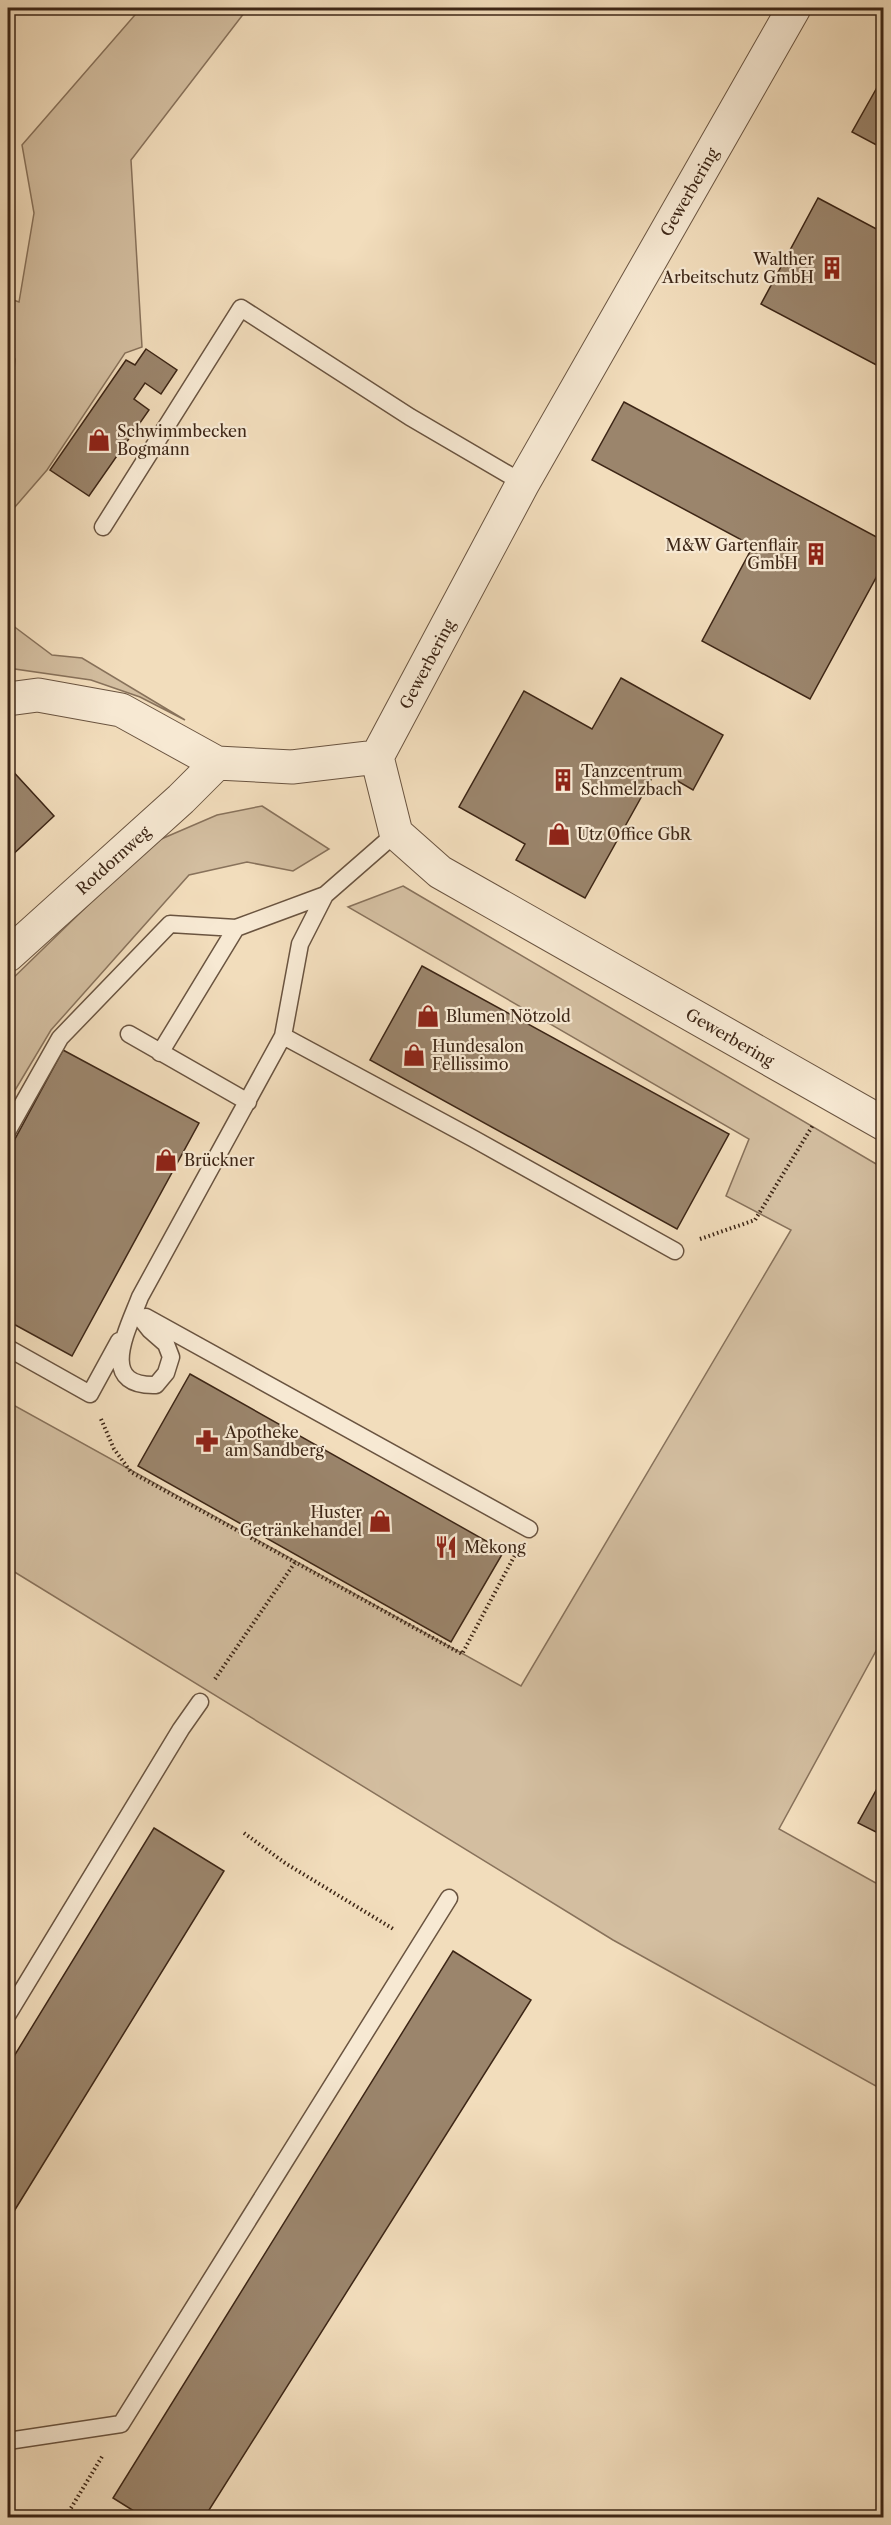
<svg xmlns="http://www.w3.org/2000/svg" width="891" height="2525" viewBox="0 0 891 2525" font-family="'Libre Caslon Text',serif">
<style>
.green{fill:#d3bea0;stroke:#88725b;stroke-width:1.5}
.building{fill:#9b856c;stroke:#3d2616;stroke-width:1.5}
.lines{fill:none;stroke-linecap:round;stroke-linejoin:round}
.lane-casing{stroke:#6a5440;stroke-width:19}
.street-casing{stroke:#6a5440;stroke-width:35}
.path{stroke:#3d2616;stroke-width:4;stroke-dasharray:1.5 3;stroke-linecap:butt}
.lane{stroke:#f7e9d3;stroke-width:16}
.street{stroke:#f7e9d3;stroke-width:33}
.labels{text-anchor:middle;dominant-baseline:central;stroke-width:4.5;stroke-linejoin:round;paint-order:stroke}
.street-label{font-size:16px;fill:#3d2616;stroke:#f7e9d3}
.poi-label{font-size:16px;fill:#3d2616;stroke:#f7e9d3;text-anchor:start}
</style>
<rect width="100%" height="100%" fill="#f2ddbc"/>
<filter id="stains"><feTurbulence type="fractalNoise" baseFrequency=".00333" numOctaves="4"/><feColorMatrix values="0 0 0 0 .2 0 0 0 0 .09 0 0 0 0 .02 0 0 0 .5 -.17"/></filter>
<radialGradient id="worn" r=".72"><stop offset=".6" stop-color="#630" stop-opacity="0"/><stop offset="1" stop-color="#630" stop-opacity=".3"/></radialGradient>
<path class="green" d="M141,8L194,10L195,8H248L131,160L142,347L125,353L47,470L8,515V382L13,381L15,359L8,351V298L19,302L34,213L22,145Z
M8,622L52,655L82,658L185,720L140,697L91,680L8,668Z
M262,806L329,849L293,871L247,862L189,875L51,1030L8,1102V983L152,843L217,815Z
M403,886L883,1168V1638L779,1829L883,1887V2090L613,1940L8,1568V1402L521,1686L791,1230L726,1196L749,1139L348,907Z"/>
<path class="building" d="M884,75V149L852,132Z
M818,198L884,233V369L761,304Z
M146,349L177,370L161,394L145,383L134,399L149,410L89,496L50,470L126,360L135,365Z
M624,402L884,541V563L810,699L702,641L753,546L592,460Z
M621,678L723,735L693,790L657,769L585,898L516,860L525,844L459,807L524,691L592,729Z
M8,766L54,816L8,859Z
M422,966L729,1134L677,1229L370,1060Z
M63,1050L199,1123L72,1356L8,1321V1152Z
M190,1374L504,1551L451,1642L138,1466Z
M884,1776V1836L858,1823Z
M154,1828L224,1871L8,2221V2066Z
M453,1951L531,2000L204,2518H145L113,2498Z"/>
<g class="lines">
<g class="lane-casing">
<path id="lane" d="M103,527L241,308L410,417L523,483
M129,1034L248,1102
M283,1036L474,1139L675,1251
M160,1053L236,928L325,895
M8,1130L60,1038L170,924L236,928
M135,1311L150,1330L166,1344L171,1357L166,1373L156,1385C96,1387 128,1329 140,1297L283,1036L300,944L325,895L396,833
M146,1317L529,1529
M8,1348L90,1394L119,1341
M8,2014L181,1729L200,1702
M8,2441L121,2424L449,1898"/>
</g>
<g class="street-casing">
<path id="street" d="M794,8L523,483L377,757L396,833L440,872L884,1124
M8,699L38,695L121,710L217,763L292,767L377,757
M8,955L181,799L217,763"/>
</g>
<path class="path" d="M700,1239L755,1220L813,1125
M101,1419L114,1449L131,1472L462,1654L516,1553
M215,1679L296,1561
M244,1833L285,1863L395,1930
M74,2518L68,2513L103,2455"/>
<use href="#lane" class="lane"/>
<use href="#street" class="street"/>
</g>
<defs>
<g id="building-bare" transform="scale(1.8)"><path d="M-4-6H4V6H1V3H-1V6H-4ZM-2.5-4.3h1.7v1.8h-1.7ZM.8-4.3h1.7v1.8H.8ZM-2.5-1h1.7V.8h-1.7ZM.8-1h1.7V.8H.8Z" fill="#8f2418" stroke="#f7e9d3" stroke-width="2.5" paint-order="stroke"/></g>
<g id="shop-bare" transform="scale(1.8)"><path d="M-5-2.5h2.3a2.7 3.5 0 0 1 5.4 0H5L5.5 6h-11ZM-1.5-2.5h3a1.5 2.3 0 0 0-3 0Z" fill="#8f2418" stroke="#f7e9d3" stroke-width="2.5" paint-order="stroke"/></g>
<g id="pharmacy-bare" transform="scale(1.8)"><path d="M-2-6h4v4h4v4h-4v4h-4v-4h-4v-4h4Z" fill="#8f2418" stroke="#f7e9d3" stroke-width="2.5" paint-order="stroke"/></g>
<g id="restaurant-bare" transform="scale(1.8)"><path d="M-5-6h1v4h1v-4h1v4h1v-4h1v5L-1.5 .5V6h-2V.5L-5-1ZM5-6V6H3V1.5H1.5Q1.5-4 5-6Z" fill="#8f2418" stroke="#f7e9d3" stroke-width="2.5" paint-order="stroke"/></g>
</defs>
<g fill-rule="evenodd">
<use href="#building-bare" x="832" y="268"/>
<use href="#shop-bare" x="99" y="440"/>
<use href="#building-bare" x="816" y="554"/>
<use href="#building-bare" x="563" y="780"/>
<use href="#shop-bare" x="559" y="834"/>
<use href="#shop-bare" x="428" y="1016"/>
<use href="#shop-bare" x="414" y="1055"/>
<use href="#shop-bare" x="166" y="1160"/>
<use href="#pharmacy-bare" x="207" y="1441"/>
<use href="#shop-bare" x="380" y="1521"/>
<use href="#restaurant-bare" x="446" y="1547"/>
</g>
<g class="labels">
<g class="street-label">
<text transform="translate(689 192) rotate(-60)">Gewerbering</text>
<text transform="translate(427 664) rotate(-62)">Gewerbering</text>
<text transform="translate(113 860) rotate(-42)">Rotdornweg</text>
<text transform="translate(730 1037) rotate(30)">Gewerbering</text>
</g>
<g class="poi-label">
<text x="814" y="259" text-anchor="end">Walther<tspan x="814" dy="18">Arbeitschutz GmbH</tspan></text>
<text x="117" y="431">Schwimmbecken<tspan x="117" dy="18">Bogmann</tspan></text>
<text x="798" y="545" text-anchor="end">M&amp;W Gartenflair<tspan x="798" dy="18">GmbH</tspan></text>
<text x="581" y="771">Tanzcentrum<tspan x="581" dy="18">Schmelzbach</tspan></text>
<text x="577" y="834">Utz Office GbR</text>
<text x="446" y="1016">Blumen Nötzold</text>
<text x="432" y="1046">Hundesalon<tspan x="432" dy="18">Fellissimo</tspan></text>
<text x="184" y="1160">Brückner</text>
<text x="225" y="1432">Apotheke<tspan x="225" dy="18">am Sandberg</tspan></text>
<text x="362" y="1512" text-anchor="end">Huster<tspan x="362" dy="18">Getränkehandel</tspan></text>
<text x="464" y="1547">Mekong</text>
</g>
</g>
<rect width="891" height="2525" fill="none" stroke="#f2ddbc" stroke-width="30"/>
<rect x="9" y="9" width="873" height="2507" fill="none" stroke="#3d2616" stroke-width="3"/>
<rect x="15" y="15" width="861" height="2495" fill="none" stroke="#3d2616" stroke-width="1.5"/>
<rect width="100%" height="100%" filter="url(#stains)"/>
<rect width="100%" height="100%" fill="url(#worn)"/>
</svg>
